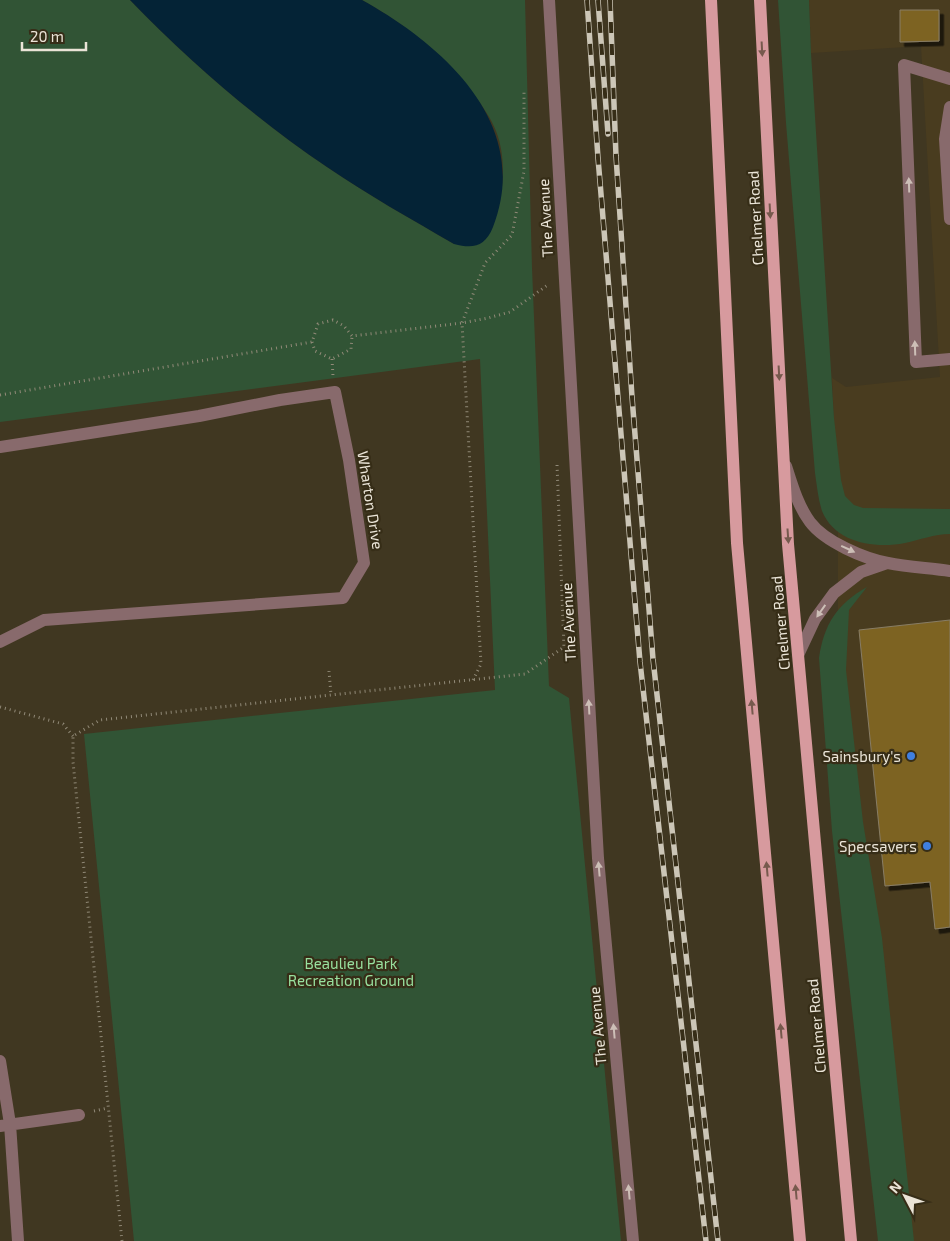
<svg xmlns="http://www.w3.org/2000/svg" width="950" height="1241" viewBox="0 0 950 1241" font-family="'Exo 2',sans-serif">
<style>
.built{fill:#493c1f}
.green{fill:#315435}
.water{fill:#042336}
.building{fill:#7d6324;stroke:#887d65;filter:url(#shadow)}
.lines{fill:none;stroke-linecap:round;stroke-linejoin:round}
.path{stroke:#918a78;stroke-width:3;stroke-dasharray:1 4;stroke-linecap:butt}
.minor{stroke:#886a6c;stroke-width:12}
.major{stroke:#d79a9e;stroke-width:12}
.rail-casing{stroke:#ccc6b7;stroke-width:5.5}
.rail{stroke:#362d17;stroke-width:4;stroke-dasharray:11;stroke-linecap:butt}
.oneway{fill:#76594d}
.oneway2{fill:#cdbfb7}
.shop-dot{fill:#3f7fe0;stroke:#362d17;stroke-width:2}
.labels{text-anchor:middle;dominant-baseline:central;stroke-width:4.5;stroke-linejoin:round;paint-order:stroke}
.street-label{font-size:15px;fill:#eae4d7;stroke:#362d17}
.poi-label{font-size:15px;fill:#eae4d7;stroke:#362d17;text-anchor:end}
.park-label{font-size:15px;fill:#98e09e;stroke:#362d17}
</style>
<defs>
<filter id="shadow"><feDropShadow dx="4.5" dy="4.5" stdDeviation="0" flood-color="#0009"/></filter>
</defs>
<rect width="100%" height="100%" fill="#403721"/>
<path class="built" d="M809,0H950V1241H912L838,636V508L832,378L846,387L940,377L921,46L811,53Z"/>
<path class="green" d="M0,0H130C190,62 256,119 327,167C368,195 411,219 454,244L492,228C503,198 508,162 496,131C491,118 483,107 474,95C444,54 406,25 362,0H525L532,268L549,686L569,698L621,1241H134L84,734L495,690L480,359L0,422Z
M778,0H809L811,53L834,418L841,480L845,496L854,505L863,508L950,509V534C934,534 920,540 905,543C875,549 835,543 822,511C818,499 817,486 815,473L786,123Z
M867,587L849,610L846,670L863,822L882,938L914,1241H878L832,831L819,658C824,624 837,604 867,587Z"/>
<path class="water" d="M130,0H362C443,45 533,124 493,227C485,247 473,249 454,244C411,219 368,195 327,167C256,119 190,62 130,0Z"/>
<path class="building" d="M900,10H939V41L900,42Z
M950,620V927L935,929L930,882L885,886L859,630Z"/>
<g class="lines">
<path class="path" d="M312,342L315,351L332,359L351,349L352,336
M332,359L333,376
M0,395L312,342L318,324L333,320L344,326L352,336L462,323L488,318L510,312L549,284
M329,671L331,695
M473,680L481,664L462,323L485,263L512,235L524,171V89
M0,707L63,724L73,736
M94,1111L108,1108
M122,1241L73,762V736L100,720L525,674L564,647L557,464"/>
<path class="minor" d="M549,0L598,858L633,1241
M950,79L904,65L916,362L950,359
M950,107L945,139L950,219
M0,447L199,416L280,400L335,392L349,460L364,563L343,598L44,620L0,642
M786,466C792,485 798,506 810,522C825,542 865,559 888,563C908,567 930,568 950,571
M799,653L815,619L834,593L861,572L887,563
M0,1061L10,1124L18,1241
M0,1126L79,1115"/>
<path class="major" d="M711,0L737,543L800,1241
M760,0L788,544L851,1241"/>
<g class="rail-casing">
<path id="rail" d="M587,0L598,158L640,662L706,1241
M598,0L608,134
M610,0L616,156L632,397L653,659L718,1241"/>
</g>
<use href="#rail" class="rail"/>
</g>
<defs><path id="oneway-solid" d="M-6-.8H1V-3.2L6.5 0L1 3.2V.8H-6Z" transform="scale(1.25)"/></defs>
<g class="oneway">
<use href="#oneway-solid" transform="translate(762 49) rotate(87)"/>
<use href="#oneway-solid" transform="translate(770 211) rotate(87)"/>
<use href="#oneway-solid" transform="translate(779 373) rotate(87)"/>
<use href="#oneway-solid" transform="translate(788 536) rotate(86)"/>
<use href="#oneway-solid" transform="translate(752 707) rotate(-95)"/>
<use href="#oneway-solid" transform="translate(767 869) rotate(-95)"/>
<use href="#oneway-solid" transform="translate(781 1031) rotate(-95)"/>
<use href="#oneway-solid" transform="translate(796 1192) rotate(-95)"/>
</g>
<g class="oneway2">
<use href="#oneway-solid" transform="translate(909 185) rotate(-92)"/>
<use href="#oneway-solid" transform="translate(915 348) rotate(-92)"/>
<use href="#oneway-solid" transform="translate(848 549) rotate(25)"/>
<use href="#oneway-solid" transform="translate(821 611) rotate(125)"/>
<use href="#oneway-solid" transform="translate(589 707) rotate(-93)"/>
<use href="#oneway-solid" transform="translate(599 869) rotate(-95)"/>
<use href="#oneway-solid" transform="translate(614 1031) rotate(-95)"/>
<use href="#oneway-solid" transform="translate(629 1192) rotate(-95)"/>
</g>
<g class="shop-dot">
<circle cx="911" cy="756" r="5"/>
<circle cx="927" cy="846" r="5"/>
</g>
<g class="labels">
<g class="street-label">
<text transform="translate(545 218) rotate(-93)">The Avenue</text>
<text transform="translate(755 218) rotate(-93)">Chelmer Road</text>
<text transform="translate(371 500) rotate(81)">Wharton Drive</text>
<text transform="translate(568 622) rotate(-93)">The Avenue</text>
<text transform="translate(780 623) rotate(-95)">Chelmer Road</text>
<text transform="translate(597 1026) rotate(-95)">The Avenue</text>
<text transform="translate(816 1026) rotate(-95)">Chelmer Road</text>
</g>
<g class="poi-label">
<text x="901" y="756">Sainsbury's</text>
<text x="917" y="846">Specsavers</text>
</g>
<g class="park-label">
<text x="351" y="963">Beaulieu Park<tspan x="351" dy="17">Recreation Ground</tspan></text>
</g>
</g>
<g transform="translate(905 1196) rotate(311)" stroke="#362d17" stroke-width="4" paint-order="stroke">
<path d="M0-4L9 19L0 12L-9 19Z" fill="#eae4d7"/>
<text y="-8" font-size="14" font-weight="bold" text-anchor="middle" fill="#eae4d7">N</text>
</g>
<path d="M22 42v8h64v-8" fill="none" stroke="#eae4d7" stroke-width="2.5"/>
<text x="30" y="42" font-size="15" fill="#eae4d7" stroke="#362d17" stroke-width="4" paint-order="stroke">20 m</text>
</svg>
